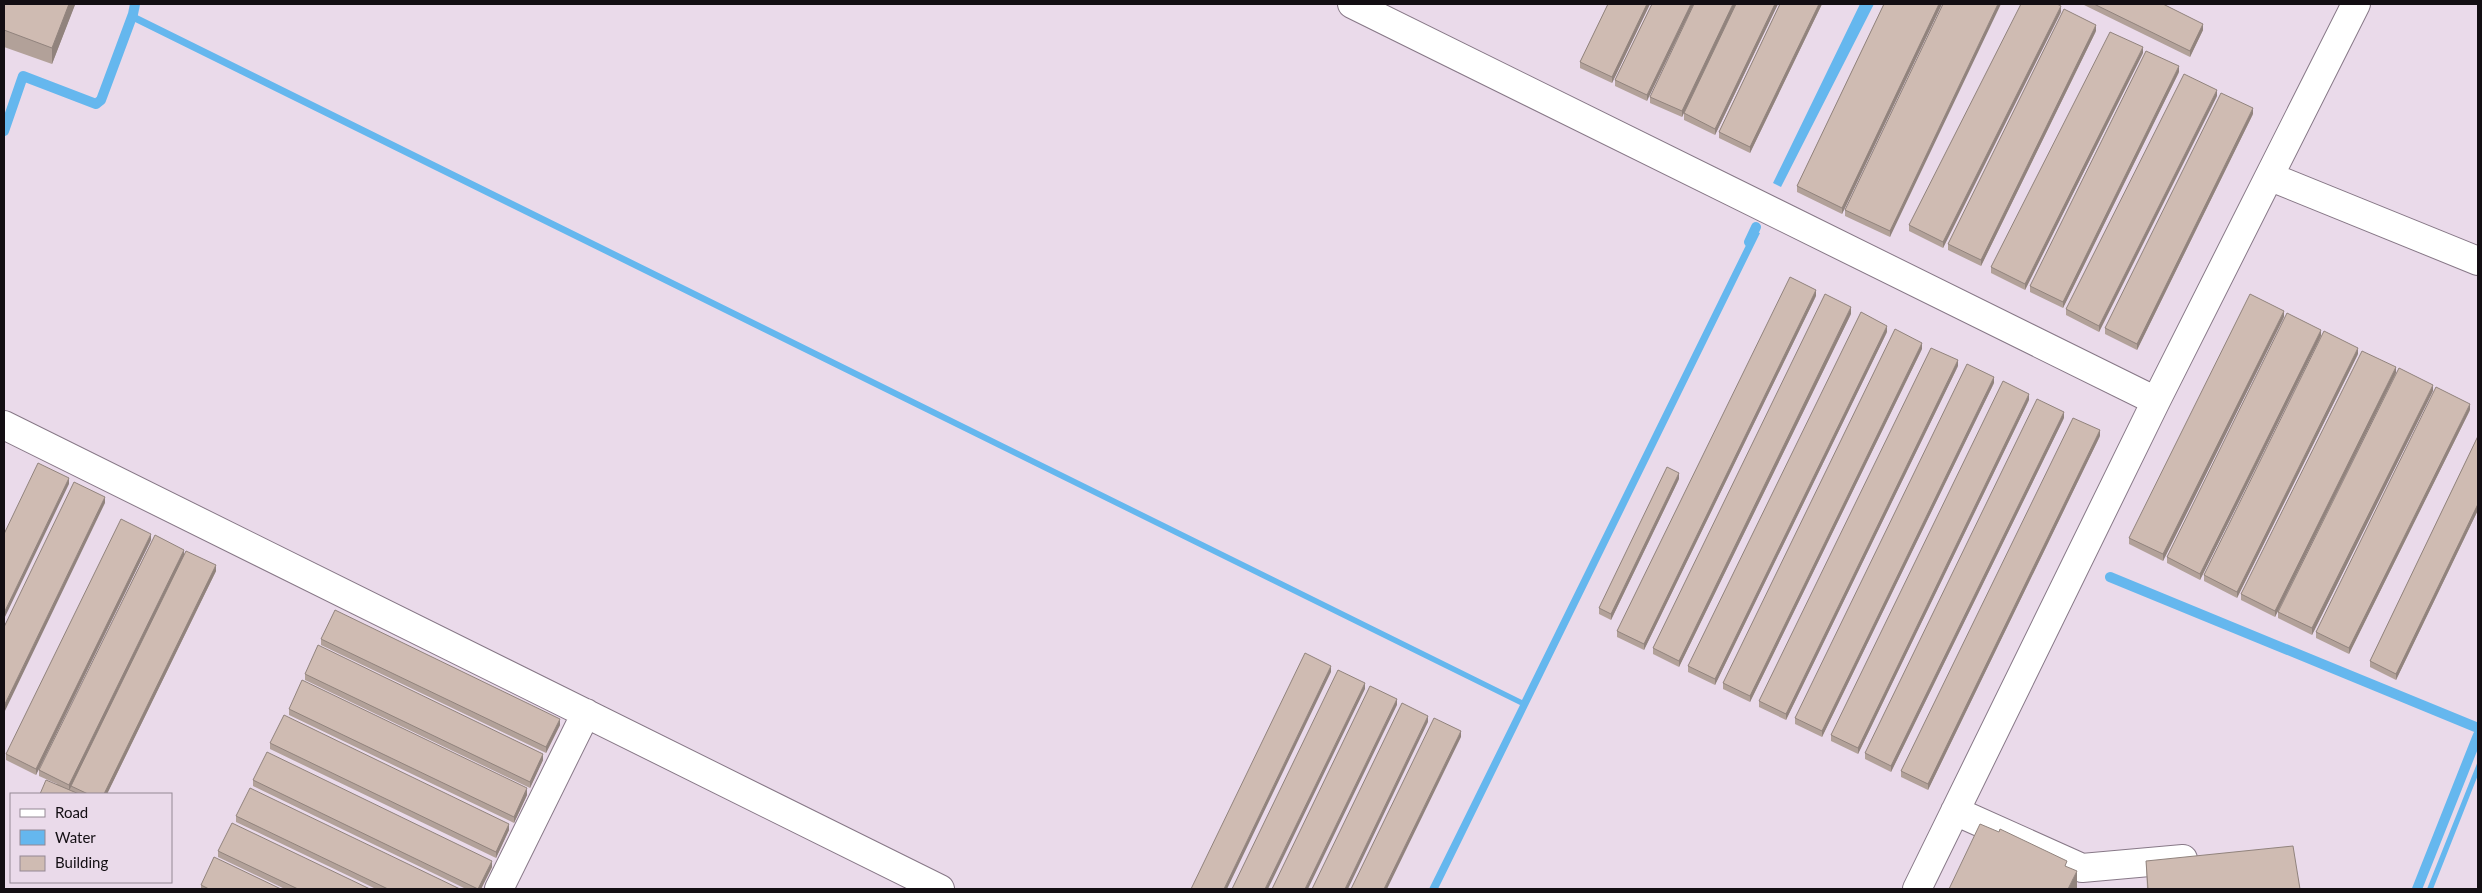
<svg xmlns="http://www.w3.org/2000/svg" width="2482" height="893" viewBox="0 0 2482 893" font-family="Lato,sans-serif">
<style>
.water{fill:#65b7ee}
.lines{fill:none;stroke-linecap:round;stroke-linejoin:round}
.stream{stroke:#65b7ee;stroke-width:10}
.minor-casing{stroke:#877887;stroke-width:30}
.minor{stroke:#fff;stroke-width:28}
.wall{fill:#b2a199}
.shaded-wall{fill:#91837d}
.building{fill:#cfbbb2;stroke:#91837d}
</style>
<rect width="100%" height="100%" fill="#eadaea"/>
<path class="water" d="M1860,4H1874L1781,187L1773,183Z
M131,12L1522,700L1753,231L1760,233L1438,889H1429L1520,705L129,19Z
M2478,761V775L2433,889H2427Z"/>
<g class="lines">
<path class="stream" d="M4,131L23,76L96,104L101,100L133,14L135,4
M1749,242L1756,227
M2110,577L2478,728
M2417,889L2478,735"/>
<g class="minor-casing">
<path id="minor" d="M1352,4L2156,401
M2271,177L2478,261
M4,425L940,889
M1955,811L2082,868L2183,859
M499,889L586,713
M1917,889L2156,401L2356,4"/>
</g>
<use href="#minor" class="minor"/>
</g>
<path class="wall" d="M4,4H75L52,64L4,47Z
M1608,4H1650L1612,83L1580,68V62Z
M1652,4L1647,101L1615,86V80Z
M1736,4L1682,117L1650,103V97Z
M1736,4H1778L1715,135L1684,120V113Z
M1780,4H1822L1750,153L1719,138V132Z
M1884,4H1942L1842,214L1797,192V186Z
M1943,4L1890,237L1845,216V210Z
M2082,4H2163L2203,30L2190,57Z
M2061,12L1943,248L1909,231V225Z
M2096,31L1981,266L1948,250V244Z
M2143,53L2025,290L1991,273V267Z
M2179,72L2063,308L2030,292V286Z
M2217,96L2099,332L2066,315V309Z
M2253,114L2137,350L2105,334V328Z
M1816,296L1644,650L1617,637V631Z
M1851,314L1679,667L1653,654V648Z
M2284,317L2163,561L2129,544V538Z
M1887,332L1715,685L1688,672V666Z
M2321,336L2200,580L2167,563V557Z
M1922,349L1750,702L1723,689V683Z
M2358,354L2237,598L2204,581V575Z
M1958,366L1786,720L1759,707V701Z
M2396,373L2275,617L2241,600V594Z
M1994,383L1822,737L1795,724V718Z
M2433,391L2312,635L2278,618V612Z
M2029,400L1858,754L1831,741V735Z
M2470,410L2349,654L2316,638V632Z
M2064,418L1891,772L1865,759V753Z
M2100,436L1928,790L1901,777V771Z
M2478,436V510L2396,680L2370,667V661Z
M1679,479L1611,620L1599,614V608Z
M151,540L36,775L6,760V754Z
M184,554L216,571L107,794H40L57,784L39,776V770Z
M321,639L560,725L546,753L321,645Z
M305,674L543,760L530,788L305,680Z
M289,709L527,795L514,823L289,715Z
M270,743L509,830L496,858L270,749Z
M253,780L492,867L481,889H466L253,786Z
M236,816L460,889H376L236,822Z
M218,851L370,889H285L218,857Z
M2146,861L2300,889H2147Z
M201,885L281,889H201Z"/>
<path class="shaded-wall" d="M69,4H75V5L52,64V48Z
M1647,4H1650L1612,83V77Z
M1691,4H1694L1647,101V95Z
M1733,4H1736L1682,117V111Z
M1775,4H1778L1715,135V129Z
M1819,4H1822L1750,153V147Z
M1939,4H1942L1842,214V208Z
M1998,4H2001L1890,237V231Z
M2061,6V12L1943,248V242Z
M2203,24V30L2190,57V51Z
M2096,25V31L1981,266V260Z
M2143,47V53L2025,290V284Z
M2179,66V72L2063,308V302Z
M2217,90V96L2099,332V326Z
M2253,108V114L2137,350V344Z
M1816,290V296L1644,650V644Z
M1851,307V314L1679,667V661Z
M2284,311V317L2163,561V554Z
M1887,326V332L1715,685V679Z
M2321,330V336L2200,580V574Z
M1922,343V349L1750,702V696Z
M2358,348V354L2237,598V592Z
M1958,360V366L1786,720V714Z
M2396,367V373L2275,617V611Z
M1994,377V383L1822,737V731Z
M2433,385V391L2312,635V628Z
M2029,394V400L1858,754V748Z
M2470,404V410L2349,654V648Z
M2064,412V418L1891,772V766Z
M2100,430V436L1928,790V784Z
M1679,473V479L1611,620V614Z
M69,478V484L4,619V613Z
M105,497V503L4,713V706Z
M2478,504V510L2396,680V674Z
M151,534V540L36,775V769Z
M184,550V556L69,791V785Z
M216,565V571L107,794H104Z
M1331,666V672L1227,889H1224Z
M1365,683V689L1268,889H1265Z
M1397,699V705L1308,889H1305Z
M1428,716V722L1348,889H1345Z
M560,719V725L546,753V747Z
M1461,731V737L1387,889H1384Z
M543,754V760L530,788V782Z
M527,788V795L514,823V817Z
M509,824V830L496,858V852Z
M492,861V867L481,889H478Z
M2077,871V889H2068Z"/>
<path class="building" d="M4,4H69L52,48L4,30Z
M1608,4H1647L1612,77L1580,62Z
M1652,4H1691L1647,95L1615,80Z
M1694,4H1733L1682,111L1650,97Z
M1736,4H1775L1715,129L1684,113Z
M1780,4H1819L1750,147L1719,132Z
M1884,4H1939L1842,208L1797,186Z
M1943,4H1998L1890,231L1845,210Z
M2021,4H2057L2061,6L1943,242L1909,225Z
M2094,4H2163L2203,24L2190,51Z
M2064,9L2096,25L1981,260L1948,244Z
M2110,32L2143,47L2025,284L1991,267Z
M2146,51L2179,66L2063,302L2030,286Z
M2184,74L2217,90L2099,326L2066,309Z
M2221,93L2253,108L2137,344L2105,328Z
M1790,277L1816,290L1644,644L1617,631Z
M1825,294L1851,307L1679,661L1653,648Z
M2250,294L2284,311L2163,554L2129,538Z
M1861,312L1887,326L1715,679L1688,666Z
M2287,313L2321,330L2200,574L2167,557Z
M1895,329L1922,343L1750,696L1723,683Z
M2324,331L2358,348L2237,592L2204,575Z
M1931,348L1958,360L1786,714L1759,701Z
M2362,351L2396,367L2275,611L2241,594Z
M1967,364L1994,377L1822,731L1795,718Z
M2399,368L2433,385L2312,628L2278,612Z
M2003,381L2029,394L1858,748L1831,735Z
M2436,387L2470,404L2349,648L2316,632Z
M2037,399L2064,412L1891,766L1865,753Z
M2073,418L2100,430L1928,784L1901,771Z
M2478,436V504L2396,674L2370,661Z
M38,463L69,478L4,613V534Z
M1667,467L1679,473L1611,614L1599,608Z
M74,482L105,497L4,706V627Z
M121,519L151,534L36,769L6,754Z
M155,535L184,550L69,785L39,770Z
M186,551L216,565L104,794H88L71,786Z
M335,610L560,719L546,747L321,639Z
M318,645L543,754L530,782L305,674Z
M1305,653L1331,666L1224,889H1191Z
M1338,670L1365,683L1265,889H1232Z
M302,680L527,788L514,817L289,709Z
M1370,686L1397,699L1305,889H1272Z
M1402,703L1428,716L1345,889H1312Z
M284,715L509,824L496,852L270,743Z
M1434,718L1461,731L1384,889H1351Z
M267,752L492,861L478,889L253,780Z
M46,780L79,794H40Z
M250,788L460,889H388L236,816Z
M232,823L370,889H298L218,851Z
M1980,824L1999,832L2000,829L2067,861L2065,866L2077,871L2068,889H1949Z
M2293,846L2300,889H2148L2146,861Z
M214,857L281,889H209L201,885Z"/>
<rect width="2482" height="893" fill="none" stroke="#130e13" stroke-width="10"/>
<rect x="10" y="793" width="162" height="90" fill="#eadaea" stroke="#948894"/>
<rect x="20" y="809" width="25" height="8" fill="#ffffff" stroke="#948894"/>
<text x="55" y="818" font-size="15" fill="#130e13">Road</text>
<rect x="20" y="830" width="25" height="15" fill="#65b7ee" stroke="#948894"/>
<text x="55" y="843" font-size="15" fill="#130e13">Water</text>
<rect x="20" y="856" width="25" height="15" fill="#cfbbb2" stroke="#948894"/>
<text x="55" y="868" font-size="15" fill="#130e13">Building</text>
</svg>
